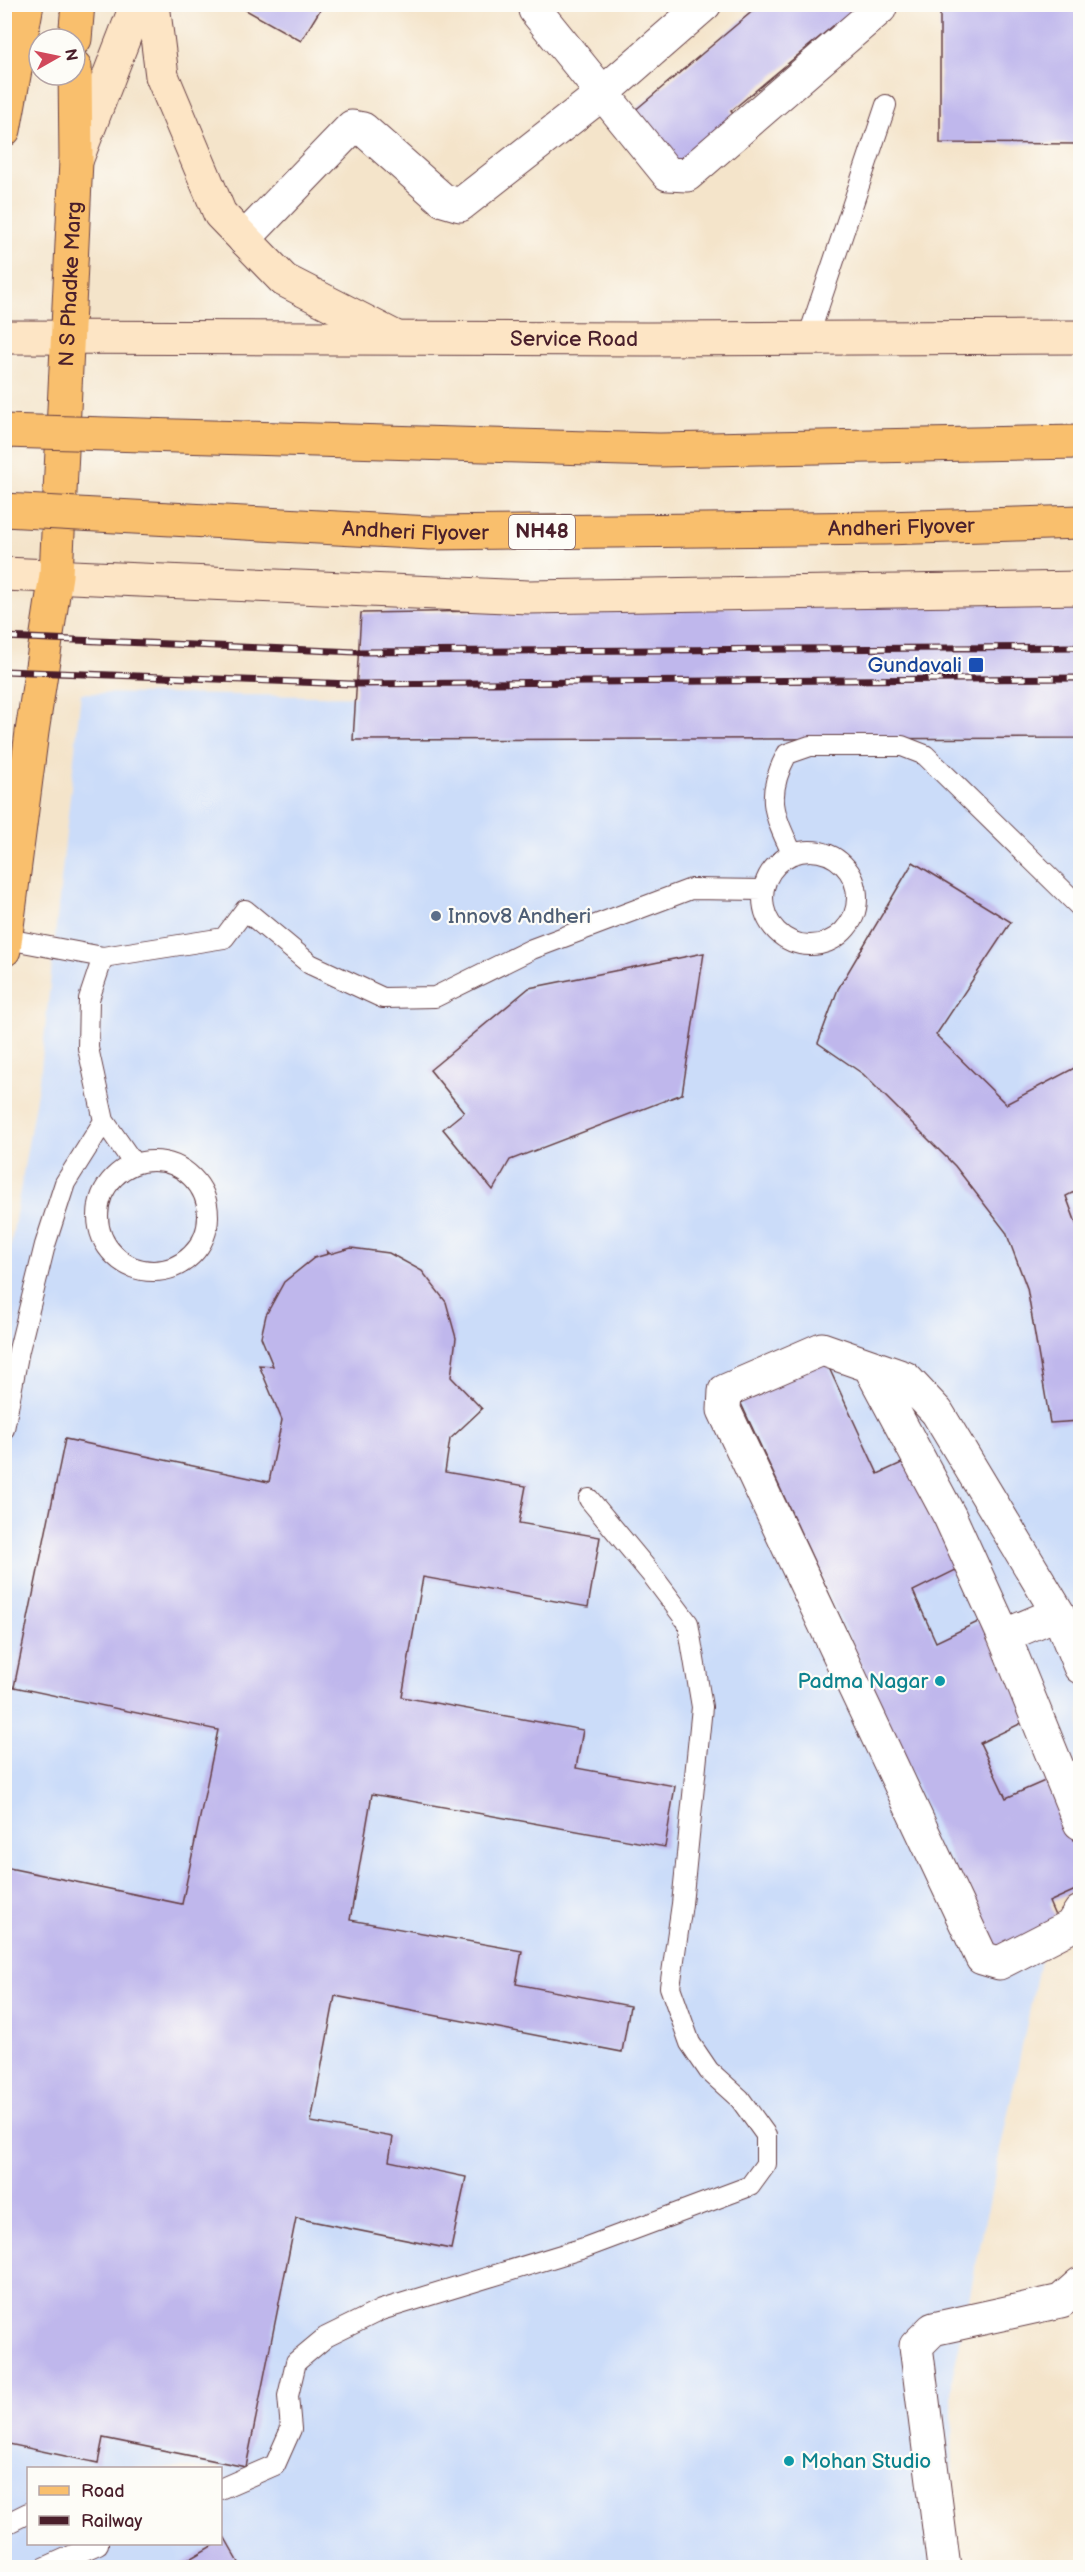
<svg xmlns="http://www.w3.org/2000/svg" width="1085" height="2572" viewBox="0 0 1085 2572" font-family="'Balsamiq Sans',sans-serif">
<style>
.built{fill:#cbdcf9;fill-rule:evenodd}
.building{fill:#bfb7ec}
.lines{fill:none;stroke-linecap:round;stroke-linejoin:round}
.lane-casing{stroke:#643d43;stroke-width:22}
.street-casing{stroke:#643d43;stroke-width:35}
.secondary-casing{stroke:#643d43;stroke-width:35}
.primary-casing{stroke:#643d43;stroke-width:35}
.lane{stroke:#fff;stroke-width:20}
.street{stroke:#fff;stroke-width:33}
.secondary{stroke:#fde5c5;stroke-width:33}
.primary{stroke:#f9bf6d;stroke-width:33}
.rail-casing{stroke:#4a1f2b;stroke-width:7}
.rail{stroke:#fdfcf7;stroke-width:4.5;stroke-dasharray:14;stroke-linecap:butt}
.highway-bridge-casing{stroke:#643d43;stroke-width:35;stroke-linecap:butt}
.highway-bridge{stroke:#f9bf6d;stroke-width:33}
.transit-dot{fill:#1a4fb4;stroke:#fdfcf7;stroke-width:2}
.service-dot{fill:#5c6f8a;stroke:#fdfcf7;stroke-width:2}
.culture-dot{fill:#0f9aa8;stroke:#fdfcf7;stroke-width:2}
.labels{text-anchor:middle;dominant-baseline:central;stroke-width:4.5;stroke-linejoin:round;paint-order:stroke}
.shield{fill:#fdfcf7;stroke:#806168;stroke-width:1.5}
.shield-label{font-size:20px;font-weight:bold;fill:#4a1f2b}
.street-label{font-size:21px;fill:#4a1f2b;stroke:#fdfcf7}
.transit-label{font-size:21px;fill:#164399;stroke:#fdfcf7;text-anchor:end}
.service-label{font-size:21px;fill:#4e5e75;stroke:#fdfcf7;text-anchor:start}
.culture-label{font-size:21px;fill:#0d838f;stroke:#fdfcf7;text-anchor:end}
</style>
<rect width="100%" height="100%" fill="#fdfcf7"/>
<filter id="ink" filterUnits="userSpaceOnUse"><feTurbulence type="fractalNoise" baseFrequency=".0167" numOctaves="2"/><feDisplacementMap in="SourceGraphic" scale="12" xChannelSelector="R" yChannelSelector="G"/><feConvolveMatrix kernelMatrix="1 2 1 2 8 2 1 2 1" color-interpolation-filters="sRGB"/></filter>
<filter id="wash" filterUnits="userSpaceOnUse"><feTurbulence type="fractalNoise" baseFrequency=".008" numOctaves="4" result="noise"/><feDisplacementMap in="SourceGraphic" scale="24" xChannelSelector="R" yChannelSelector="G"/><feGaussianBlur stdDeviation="1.35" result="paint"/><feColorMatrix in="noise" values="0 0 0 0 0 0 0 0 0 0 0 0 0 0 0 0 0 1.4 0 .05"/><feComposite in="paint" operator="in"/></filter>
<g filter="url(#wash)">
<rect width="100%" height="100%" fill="#f4e4ca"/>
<path class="built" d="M81,693L1080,706V1771L952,2379L953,2567L5,2568L4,1284L41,1068ZM28,2468H220V2544H28Z"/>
<g id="blocks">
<path class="building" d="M761,4H861L843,37L833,26L731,111L740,123L678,166L633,112Z
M940,4H1080V144L940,143Z
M237,5H323L301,41Z
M1080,601V738L353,740L361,613Z
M913,862L1011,922L936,1035L1006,1104L1080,1065V1189L1066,1196L1080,1234V1421L1050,1423L1027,1288L1006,1232L955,1166L863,1074L818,1043L838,989Z
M704,953L682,1094L510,1160L493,1190L443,1129L464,1112L430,1070L529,988Z
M351,1248L389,1253L422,1271L446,1302L456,1338L451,1377L482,1409L450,1439L445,1472L526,1486L519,1523L600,1537L588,1607L423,1577L402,1697L583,1730L576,1768L675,1786L665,1847L372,1794L350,1920L522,1951L516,1984L630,2006L622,2052L335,1996L311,2122L393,2137L389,2161L466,2177L451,2249L296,2218L246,2467L103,2438L98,2463L4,2443V1867L182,1904L218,1730L14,1687L65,1439L269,1482L282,1420L259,1365L273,1366L261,1337L266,1315L284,1282L314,1258L328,1254L326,1250L330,1254Z
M824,1357L878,1474L908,1460L958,1569L913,1591L936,1642L982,1620L1028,1720L980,1743L1006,1798L1047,1780L1080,1853V1888L1049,1902L1059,1925L996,1955L738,1397Z
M225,2538L242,2568H174L215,2544H220Z"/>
</g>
</g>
<g filter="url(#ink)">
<use href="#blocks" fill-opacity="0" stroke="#643d43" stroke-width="1.5"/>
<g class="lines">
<g class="lane-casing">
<path id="lane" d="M808,338L886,105
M763 898a47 47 0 1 1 94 0a47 47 0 1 1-94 0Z
M792,853C773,813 765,795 787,754L810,746H902L925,755L1080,907
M7,939L103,957L224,938L245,910L310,964L383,998L435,997L532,949L691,889L763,890
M104,1121L134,1164
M98 1216a55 55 0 1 1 110 0a55 55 0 1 1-110 0Z
M4,1429L19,1350L45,1245L65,1183L104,1121L88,1048L89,999L103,957
M220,2489L275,2465L291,2429L288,2396L296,2362L326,2337L381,2310L584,2248L750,2186L766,2164V2135L740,2099L709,2071L690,2043L670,1987L682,1904L702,1707L688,1623L652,1575L589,1499
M4,2525L28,2513
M44,2568L98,2544"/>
</g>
<g class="street-casing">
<path id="street" d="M535,10L668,174L687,175L880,8L881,4
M244,239L352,127L363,129L443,200L460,205L603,93L705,4
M870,1367L950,1517L1004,1636L1080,1823
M1004,1636L1058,1613
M1080,1667L1058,1613L937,1412L905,1378L822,1349L725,1391L724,1410L982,1958L999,1963L1071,1926L1080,1912
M944,2568L916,2346L933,2329L1061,2301L1080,2284"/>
</g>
<g class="secondary-casing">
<g id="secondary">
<path d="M153,4L162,76L220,214L284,280L393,336"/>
<path d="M76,161L137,4"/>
<path id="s1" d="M4,337L647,339L1080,337"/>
<path d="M4,574L528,597L1080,588"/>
</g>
</g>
<g class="primary-casing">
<g id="primary">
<path d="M75,39L78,4"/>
<path d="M4,130L27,4"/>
<path id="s2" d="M4,950L32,732L56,575L76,161L75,67"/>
</g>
</g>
<use href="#lane" class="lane"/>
<use href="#street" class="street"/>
<use href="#secondary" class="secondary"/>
<use href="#primary" class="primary"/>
<g class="rail-casing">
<path id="rail" d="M4,637L356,652L1080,647
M4,671L351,684L1080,678"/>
</g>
<use href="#rail" class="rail"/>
<g class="highway-bridge-casing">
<g id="highway-bridge">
<path d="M4,431L659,450L1080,442"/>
<path id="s3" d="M4,510L430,533L885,528L1080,522"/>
</g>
</g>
<use href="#highway-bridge" class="highway-bridge"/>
</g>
</g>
<rect class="transit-dot" x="968" y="657" width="16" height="16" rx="3"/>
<circle class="service-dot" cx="436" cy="916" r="6"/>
<g class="culture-dot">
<circle cx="940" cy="1681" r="6"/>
<circle cx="789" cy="2461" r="6"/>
</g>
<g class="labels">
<rect class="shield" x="509" y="515" width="66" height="34" rx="4.5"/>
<g class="shield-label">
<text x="542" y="532">NH48</text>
</g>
<g class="street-label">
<text stroke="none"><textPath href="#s2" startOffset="670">N S Phadke Marg</textPath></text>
<text stroke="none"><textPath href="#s1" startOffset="570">Service Road</textPath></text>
<text stroke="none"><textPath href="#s3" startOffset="898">Andheri Flyover</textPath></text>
<text stroke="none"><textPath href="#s3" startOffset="412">Andheri Flyover</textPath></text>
</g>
<g class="transit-label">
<text x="962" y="665">Gundavali</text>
</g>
<g class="service-label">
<text x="448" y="916">Innov8 Andheri</text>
</g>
<g class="culture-label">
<text x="928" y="1681">Padma Nagar</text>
<text x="801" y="2461" text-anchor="start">Mohan Studio</text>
</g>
</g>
<rect width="1085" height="2572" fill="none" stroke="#fdfcf7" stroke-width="24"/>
<rect x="27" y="2467" width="195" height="78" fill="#fdfcf7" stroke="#b5a4a5" stroke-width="1.5"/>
<rect x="39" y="2486" width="30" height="9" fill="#f9bf6d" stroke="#b5a4a5" stroke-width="1.5"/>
<text x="81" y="2497" font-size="18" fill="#4a1f2b">Road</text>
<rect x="39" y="2516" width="30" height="9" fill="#4a1f2b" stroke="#b5a4a5" stroke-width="1.5"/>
<text x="81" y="2527" font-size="18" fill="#4a1f2b">Railway</text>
<g transform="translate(57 57) rotate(81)"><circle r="28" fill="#fdfcf7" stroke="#b5a4a5" stroke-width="1.5"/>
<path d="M0-4.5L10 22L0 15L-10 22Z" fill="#d1495b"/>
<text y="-9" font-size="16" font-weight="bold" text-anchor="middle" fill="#4a1f2b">N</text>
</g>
</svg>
